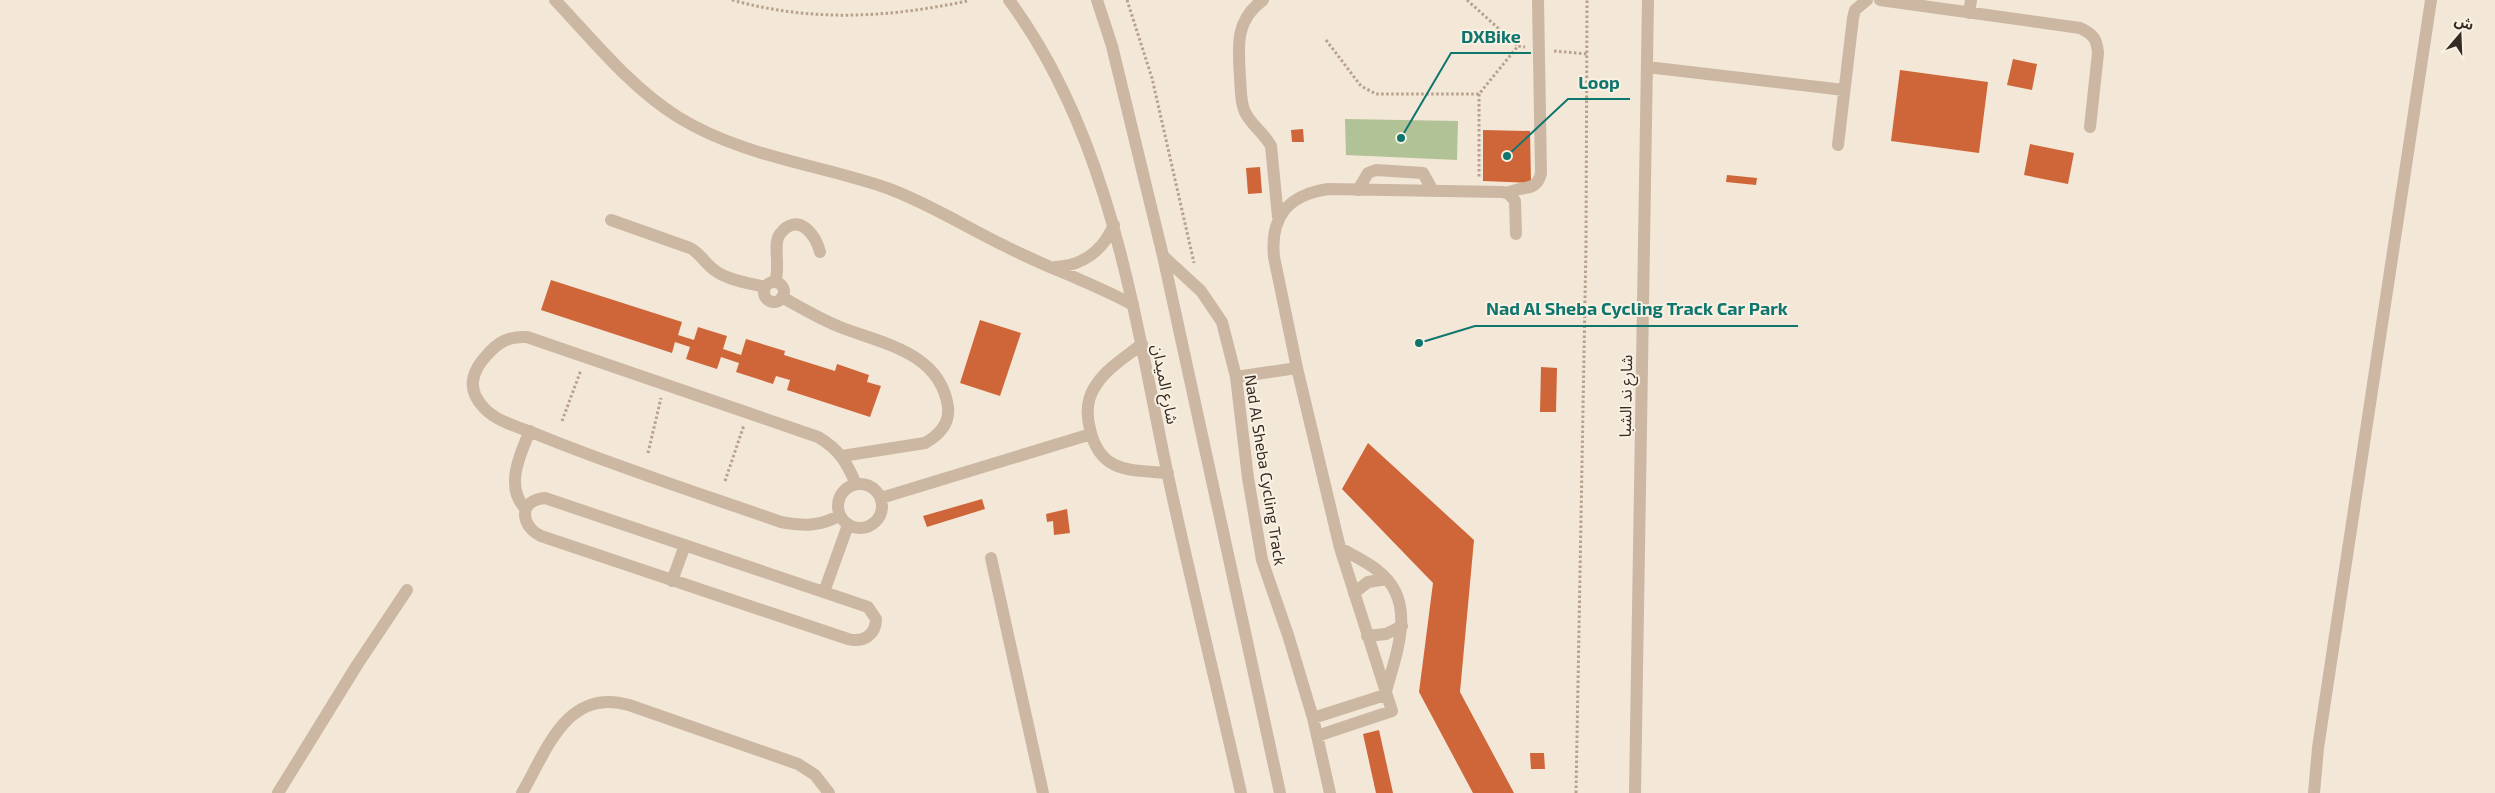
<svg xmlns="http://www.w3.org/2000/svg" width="2495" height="793" viewBox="0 0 2495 793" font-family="'Exo 2','Noto Sans Arabic',sans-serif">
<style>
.pitch{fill:#b1c296}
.building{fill:#cf6639}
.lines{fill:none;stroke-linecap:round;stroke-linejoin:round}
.path{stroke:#b7a18c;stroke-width:3;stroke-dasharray:2.5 2.5;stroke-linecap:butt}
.minor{stroke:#cbb7a2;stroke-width:12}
.labels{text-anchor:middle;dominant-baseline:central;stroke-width:4;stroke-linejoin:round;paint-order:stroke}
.street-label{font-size:16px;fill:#352b25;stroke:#faf1e3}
.leader{fill:none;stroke:#0f766e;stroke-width:2}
.callout-dot{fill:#0f766e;stroke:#faf1e3;stroke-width:2}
.callout-label{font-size:18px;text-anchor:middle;font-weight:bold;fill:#0f766e;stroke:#faf1e3;stroke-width:4;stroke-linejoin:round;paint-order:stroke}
</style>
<rect width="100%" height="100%" fill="#f3e7d7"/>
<path class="pitch" d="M1345,119L1458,121L1457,160L1346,155Z"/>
<path class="building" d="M2013,59L2037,64L2032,90L2007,85Z
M1900,70L1988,82L1979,153L1891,141Z
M1303,129L1304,142H1292L1291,130Z
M1483,130L1530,131L1531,183L1483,181Z
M2030,144L2074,153L2068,184L2024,175Z
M1260,167L1262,193L1248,194L1246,168Z
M1727,175L1757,178L1756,185L1726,182Z
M551,280L682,322L678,335L694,340L698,327L727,336L723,349L741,355L746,339L785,351L784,355L835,371L837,364L869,375L867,382L881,386L870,417L787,390L790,380L776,376L773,384L736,372L739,363L721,357L717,369L686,359L690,347L675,342L672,353L541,310Z
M980,320L1021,333L1000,396L960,383Z
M1541,367L1557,368L1556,412H1540Z
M1368,443L1474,540L1460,692L1514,793H1473L1419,692L1433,583L1342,489Z
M982,499L985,509L927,527L923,516Z
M1067,509L1070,533L1054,535L1053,521L1047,522L1046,514Z
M1379,730L1393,793H1376L1363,734Z
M1530,753H1544L1545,769H1531Z"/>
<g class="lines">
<path class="path" d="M732,0C812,22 886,18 967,1
M1127,0L1152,78L1194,263
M1467,0L1518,46
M1326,40L1361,86L1376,94H1479L1518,46L1525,47
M1554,51L1588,54
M1479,94V179
M562,421L581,370
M648,453L661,398
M725,481L744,425
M1576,793L1586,245L1587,0"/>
<path class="minor" d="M555,0C593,40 630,87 678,117C743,157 817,164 887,188C928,203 964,226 1003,245C1045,267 1091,282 1133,305
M1009,0C1110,137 1133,309 1167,471C1190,579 1217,686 1241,793
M1097,0L1112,46L1163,256L1280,793
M1263,0C1235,20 1238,46 1240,77C1241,88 1240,102 1245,112C1251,125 1264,133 1271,146L1278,217
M1880,0L2080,28C2093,34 2097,39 2098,53L2090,127
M1969,13L1971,0
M1647,67L1844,90
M1838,145L1853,18L1855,10L1867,0
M1358,190L1368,173L1376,170L1423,173L1433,191
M1508,193C1521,185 1537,193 1541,173L1538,0
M611,220L690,248C700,253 704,262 713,269C726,280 749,283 765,287
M1163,256L1201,291L1222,322L1236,377L1248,478L1262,560L1288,635L1313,718L1330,793
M1055,267C1083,266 1103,250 1114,225
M775,282C781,266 772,244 780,234C797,211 816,234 820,252
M764 292a10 10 0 1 1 20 0a10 10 0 1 1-20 0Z
M782,297C801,308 820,319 840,327C883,344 940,352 948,407C950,424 939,435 925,443L842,456
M1142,344C1127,356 1107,368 1096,385C1087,398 1086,414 1090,429C1100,473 1129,470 1168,473
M1236,377L1297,368
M838 506a22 22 0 1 1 44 0a22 22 0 1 1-44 0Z
M545,498L868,607L876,619C876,635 863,643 848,639L541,536C520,526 518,500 545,498Z
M881,498L1091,434
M526,509C504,488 520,454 530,431
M840,515C820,527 803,526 781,522C701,494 620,468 541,436C523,428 498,423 484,408C466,389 472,371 487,355C498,342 509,336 527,337L818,437C839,449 847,463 856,484
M991,558L1043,793
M672,581L685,545
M824,592L848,525
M1354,593L1368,582L1387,579
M1367,636L1386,634L1402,626
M1313,718L1385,695C1396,653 1419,601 1377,570C1366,561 1352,555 1340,548
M1317,736L1392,711L1340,548L1297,368L1274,257C1270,216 1288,195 1328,189L1502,192L1508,193L1515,201L1516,234
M278,793L357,665L407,590
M522,793C547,750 567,687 629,705L798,764L815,775L829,793
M1635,793L1648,0
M2314,793L2318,748L2431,0"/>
</g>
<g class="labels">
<g class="street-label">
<text transform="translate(1166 384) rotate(79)">شارع الميدان</text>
<text transform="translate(1625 396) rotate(-89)">شارع ند الشبا</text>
<text transform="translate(1266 470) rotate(81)">Nad Al Sheba Cycling Track</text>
</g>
</g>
<path class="leader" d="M1401 138L1451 53H1531M1507 156L1568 99H1630M1419 343L1475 326H1798"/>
<g class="callout-dot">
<circle cx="1401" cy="138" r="5"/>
<circle cx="1507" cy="156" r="5"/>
<circle cx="1419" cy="343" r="5"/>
</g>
<g class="callout-label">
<text x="1491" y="43">DXBike</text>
<text x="1599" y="89">Loop</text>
<text x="1637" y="315">Nad Al Sheba Cycling Track Car Park</text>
</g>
<g transform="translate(2460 35) rotate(19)" stroke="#faf1e3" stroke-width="4" paint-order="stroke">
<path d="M0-4L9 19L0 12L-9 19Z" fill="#352b25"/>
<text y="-8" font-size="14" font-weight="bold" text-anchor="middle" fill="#352b25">ش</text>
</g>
</svg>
